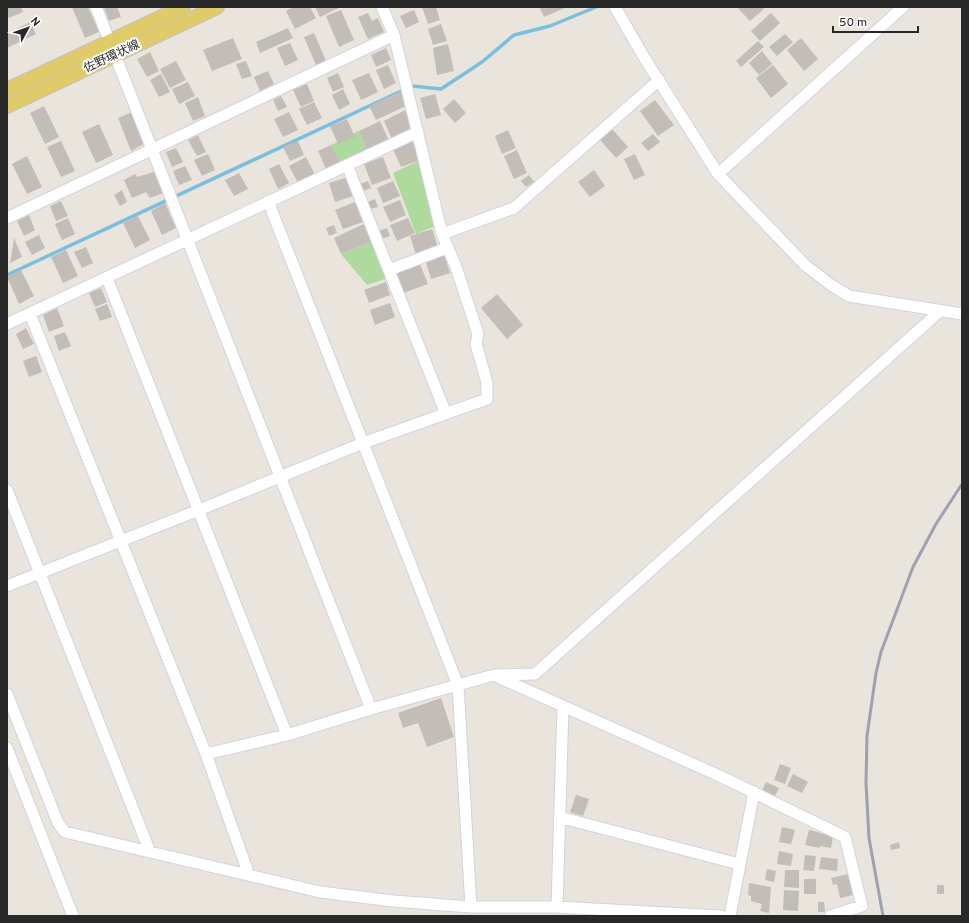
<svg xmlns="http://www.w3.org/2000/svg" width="969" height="923" viewBox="0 0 969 923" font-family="Overpass,'Noto Sans JP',sans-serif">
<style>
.green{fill:#afda9e}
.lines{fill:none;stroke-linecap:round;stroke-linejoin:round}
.stream{stroke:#7abfe0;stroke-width:3.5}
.building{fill:#c2beb7}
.minor-casing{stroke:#d1d3e0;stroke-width:13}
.major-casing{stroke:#c3c3c3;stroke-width:16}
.minor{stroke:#fff;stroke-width:11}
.major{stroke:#e0cb6a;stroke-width:14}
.rail{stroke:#9fa1b1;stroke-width:3}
.labels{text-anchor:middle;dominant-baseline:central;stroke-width:4;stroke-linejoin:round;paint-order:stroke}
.street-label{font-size:12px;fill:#282828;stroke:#fff}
</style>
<rect width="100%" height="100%" fill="#e9e4dc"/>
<path class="green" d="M359,131L367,151L341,164L331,145Z
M420,160L435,226L416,234L393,173Z
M373,241L388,278L367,285L341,254Z"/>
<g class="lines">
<path class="stream" d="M7,275L412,86L441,89L482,62L514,35L550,26L596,7"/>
</g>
<path class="building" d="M7,7H21L23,12L9,18L7,14Z
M72,7H88L99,32L85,38Z
M104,7H117L121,17L109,21Z
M294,7H310L316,18L295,29L286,11Z
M315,7H341L320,17Z
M422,7H436L440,20L428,24Z
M543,7H567L544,17L540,8Z
M737,7H762L764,9L750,21Z
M341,10L354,40L339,47L326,16Z
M414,10L419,22L406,28L400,16Z
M368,13L372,21L378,18L384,32L368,39L358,17Z
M771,13L780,23L760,41L751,31Z
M30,22L36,34L7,48V34Z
M441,24L447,41L433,45L428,29Z
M288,28L293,38L260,53L256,42Z
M314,33L326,61L316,65L304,37Z
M785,34L793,42L777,56L769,47Z
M233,38L242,59L212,71L203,50Z
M801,38L818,59L804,71L787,50Z
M758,41L764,47L741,67L736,61Z
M290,43L298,60L285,66L277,48Z
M448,44L454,71L437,75L433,48Z
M386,48L391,60L376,67L371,55Z
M762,51L772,64L759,75L749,63Z
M150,52L159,71L147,77L137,59Z
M176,61L186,80L170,88L160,69Z
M246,61L252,76L242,79L236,64Z
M388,65L396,83L384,89L376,70Z
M773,65L788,84L771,98L756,78Z
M268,71L274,84L260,91L254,77Z
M338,73L344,87L333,92L327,78Z
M369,73L378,92L361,100L352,80Z
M161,74L170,92L159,97L150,80Z
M188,82L195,96L179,104L172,89Z
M307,84L314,101L301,107L293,90Z
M343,89L350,104L339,110L332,95Z
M401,91L408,105L376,120L369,106Z
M435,94L441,115L426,119L420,98Z
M281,96L287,107L278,111L273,100Z
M198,97L205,116L193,121L185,103Z
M454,99L466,113L455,123L443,109Z
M655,100L674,125L658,136L640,111Z
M314,102L322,118L307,125L299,109Z
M44,106L59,137L45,144L30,113Z
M405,110L413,129L392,139L384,121Z
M132,112L144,144L131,151L118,118Z
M289,112L298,130L283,137L274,119Z
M347,119L355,137L338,144L330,126Z
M380,121L389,141L367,151L359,131Z
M99,124L113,155L96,163L82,132Z
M612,129L628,147L616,158L600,140Z
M508,130L516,148L502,154L495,136Z
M653,134L660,142L648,151L641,143Z
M198,135L206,152L197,156L188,140Z
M411,139L420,160L401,167L392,147Z
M61,141L75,171L61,177L47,147Z
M298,141L304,155L290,161L283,147Z
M331,145L341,164L327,171L318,151Z
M176,148L183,162L172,167L166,152Z
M517,150L527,173L514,179L504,156Z
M208,154L215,170L202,176L194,160Z
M635,154L645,175L634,180L624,159Z
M27,156L42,187L27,194L12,164Z
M306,157L315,175L298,183L289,166Z
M383,157L391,178L372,185L364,164Z
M279,164L289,183L278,189L269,169Z
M185,166L192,180L179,185L173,171Z
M594,170L605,186L590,197L578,182Z
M154,172L163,193L150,198L146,192L132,198L124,180L135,174L137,177Z
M239,173L248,189L234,196L225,180Z
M529,175L534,182L526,187L521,181Z
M348,177L353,196L335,202L329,183Z
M368,181L371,188L363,191L360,184Z
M393,181L400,196L383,203L377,188Z
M122,190L127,202L120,206L114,195Z
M375,199L378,207L370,209L367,202Z
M400,200L406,215L390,222L383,207Z
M61,201L68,216L56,221L50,206Z
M355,202L363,222L343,229L335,210Z
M165,203L176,228L162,235L151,211Z
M29,215L35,230L24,236L17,221Z
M138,216L150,240L135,248L123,223Z
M68,218L75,234L62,240L55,224Z
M408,218L415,233L397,241L390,225Z
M366,223L373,241L341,254L334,238Z
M334,225L337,233L329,236L326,228Z
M387,228L390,236L381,239L379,231Z
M432,229L438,247L417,258L410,236Z
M39,235L45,248L32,255L25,242Z
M14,238L22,257L10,263Z
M86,247L93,263L82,268L74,252Z
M66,250L78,276L63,283L51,257Z
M443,251L450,273L431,279L425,259Z
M419,262L428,284L403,293L393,273Z
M21,270L34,296L19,304L7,277Z
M386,282L390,295L369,303L364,290Z
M101,288L107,302L95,307L89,293Z
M497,294L523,325L507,339L481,308Z
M390,303L395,317L375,325L370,310Z
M107,304L112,317L100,321L95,309Z
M57,308L64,326L49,332L43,315Z
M26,328L34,344L23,349L16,334Z
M65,332L71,346L59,351L54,336Z
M36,356L42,372L29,377L23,361Z
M441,698L454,737L427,747L418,723L403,728L398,713Z
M780,764L791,768L785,784L774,780Z
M793,774L808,782L802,793L787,786Z
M766,782L779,788L775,796L762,791Z
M576,795L589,799L583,816L570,812Z
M782,827L795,830L791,844L779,842Z
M809,830L833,836L831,848L820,846V848L805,845Z
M899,842L900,848L891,850L890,845Z
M779,851L793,854L791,866L777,864Z
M805,855L816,856L814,871L803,870Z
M821,857L838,859L837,871L819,869Z
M767,869L776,871L774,882L765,880Z
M785,870H799V888L784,887Z
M848,874L853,895L840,898L837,884L833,885L831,878Z
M804,879H816V894H804Z
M749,883L771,887L769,913L760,911L762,904L751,901V896L748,895Z
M937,885H944V894H937Z
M784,890L799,891L798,911L783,910Z
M818,902H824L825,912H818Z"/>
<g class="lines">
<g class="minor-casing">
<path id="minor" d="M96,7C188,241 281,475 371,709
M615,7L645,59L718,174L805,265L831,285L849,296L962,314
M347,165L446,414
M718,174L903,7
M268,201L458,685L471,907
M7,218L394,35
M442,234L514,208L659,80
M389,270L447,248
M107,278L287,735
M30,314L206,754L249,875
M7,324L418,132
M7,490L150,852
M7,586L199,510L363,443L487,399V383L476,344L478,334L456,267L442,234L394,35L382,7
M498,677L722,777L845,837L862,906L830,916
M7,694L58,823L65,832L320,892L393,901L471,907H557L721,916
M7,748L73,916
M206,754L287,735L371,709L494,675L535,674L940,311
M559,817L739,864
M557,907L563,706
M730,916L754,792"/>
</g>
<g class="major-casing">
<path id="major" d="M7,90L183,7
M7,106L217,7"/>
</g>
<use href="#minor" class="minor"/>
<use href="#major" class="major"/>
<path class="rail" d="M883,916L869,838L866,783L867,736L876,673L881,652L913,567L936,524L962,484"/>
</g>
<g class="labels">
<g class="street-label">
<text transform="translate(112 57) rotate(-25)">佐野環状線</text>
</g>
</g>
<rect width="969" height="923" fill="none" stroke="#282828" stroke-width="16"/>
<g transform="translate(28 28) rotate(49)" stroke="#ffffff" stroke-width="3" paint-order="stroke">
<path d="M0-3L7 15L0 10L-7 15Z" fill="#282828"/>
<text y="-6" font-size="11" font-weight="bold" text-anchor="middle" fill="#282828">N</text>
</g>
<path d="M833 26v6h85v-6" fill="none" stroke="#282828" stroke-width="2"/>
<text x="839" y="26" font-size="12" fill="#282828" stroke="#ffffff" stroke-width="3" paint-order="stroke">50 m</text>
</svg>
